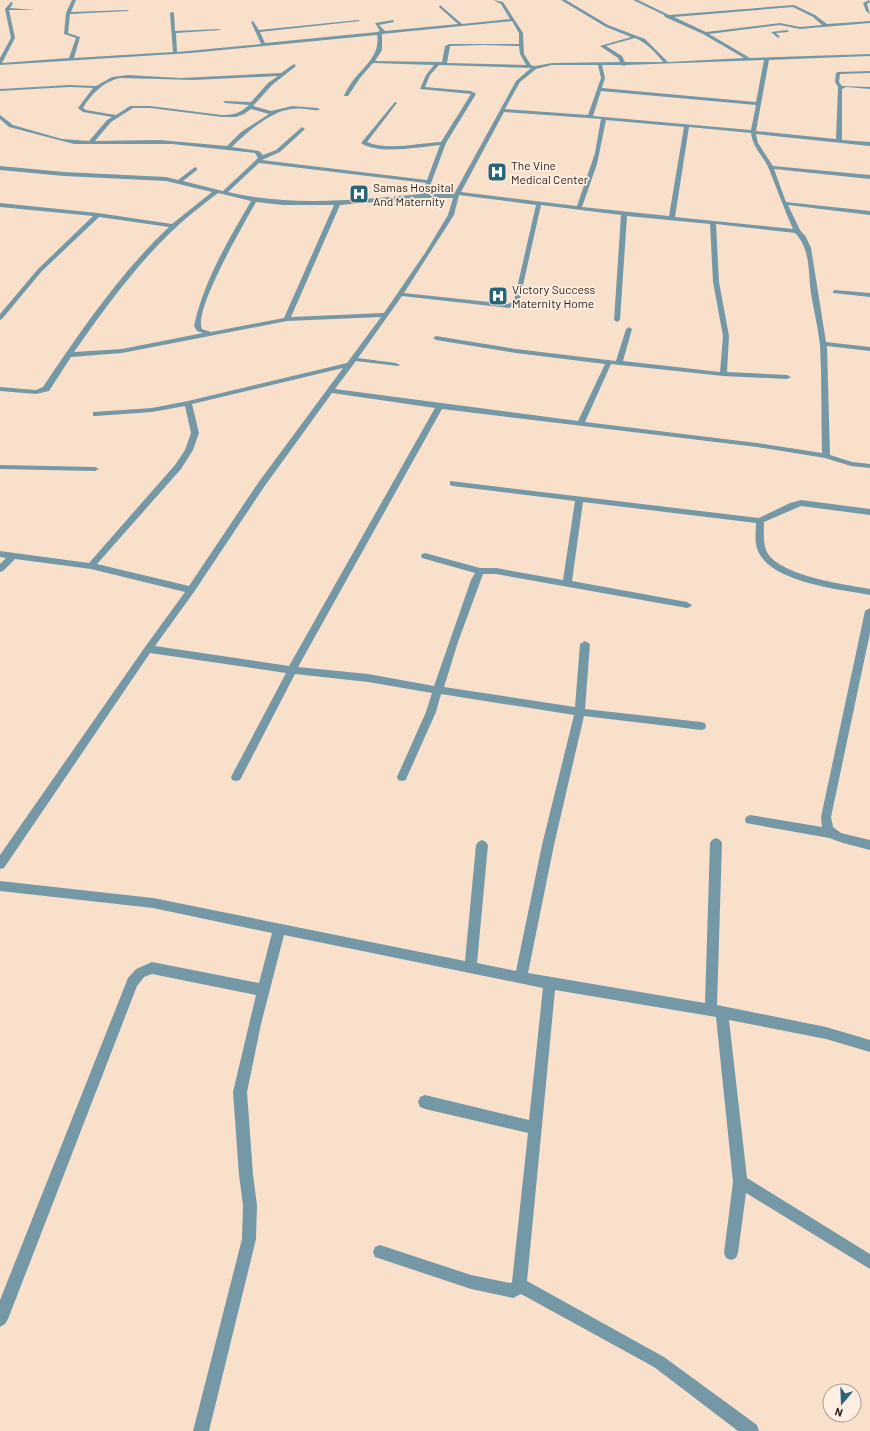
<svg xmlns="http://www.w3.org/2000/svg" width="870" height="1431" viewBox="0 0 870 1431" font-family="Barlow,sans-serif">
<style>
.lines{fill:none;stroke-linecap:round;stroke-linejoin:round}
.minor{fill:#7598a7;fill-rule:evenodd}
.labels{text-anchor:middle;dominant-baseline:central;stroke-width:3.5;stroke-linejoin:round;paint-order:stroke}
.far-poi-label{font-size:12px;fill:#2b221a;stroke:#ffefe3;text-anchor:start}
</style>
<rect width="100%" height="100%" fill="#f9e0cb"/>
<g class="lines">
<path class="minor" d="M72,0H76L71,12L127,10L129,11L70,14L68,33L80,37L74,58L173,52L170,13L172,12L174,13L175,31L219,29L221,30L176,33L177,52L261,44L251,22L253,21L259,30L358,20L360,21L260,32L265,43L377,32L380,31L375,23L393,20L394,22L379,25L385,31L458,24L439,7L440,5L462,24L510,19L501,4L493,0L503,2L523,33L524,54L531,65L535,66L552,63L620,62L618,58L600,46L631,37L606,27L561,0H566L608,25L645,39L668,62L744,58L703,34L665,17L664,15L633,0H638L669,15L794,5L815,15L827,24L870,21V23L800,29L780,25L709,34L750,58L870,54V56L769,60L756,131L836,139L838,87L835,82L836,73L838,72L870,71V73L840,74L839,82L842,86L870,87V89L846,87L842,89V140L870,142V146L756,134L758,143L773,166L870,175V179L774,169L786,202L870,211V215L788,205L800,230L806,237L811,248L826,342L870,347V351L827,346L830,455L852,462L870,464V468L851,466L825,458L757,447L442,409L298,667L368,674L434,686L471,580L475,573L422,558L421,556L422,554L425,553L480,568H496L563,580L575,501L453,486L450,485V481L759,518L790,503L801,500L870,509V515L801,506L764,522C764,531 763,541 766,550C777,576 844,584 870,589V595C839,589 772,583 758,551C754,542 756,532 756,523L583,502L572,581L687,602L692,605L690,607L687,608L496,574H483L458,642L444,687L575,707L580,644L585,641L590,644L585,709L701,722L705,723L706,726L705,729L701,730L584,716L554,845L528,973L705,1003L710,843L712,840L716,838L720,840L722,843L717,1005L826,1027L870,1040V1052L826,1039L729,1020L747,1178L870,1254V1269L746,1193L738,1253L736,1258L731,1260L726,1258L724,1253L733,1182L716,1017L555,990L527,1281L664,1357L757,1425L759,1431H738L654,1367L521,1294L513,1298L471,1289L375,1257L373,1252L375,1247L380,1245L471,1275L510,1283L512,1282L528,1133L425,1109L420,1107L418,1102L420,1097L425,1095L529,1120L543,988L284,935L261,1024L247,1092L253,1175L257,1205L256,1239L209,1431H193L242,1239L243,1205L239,1175L233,1092L256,995L152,974L144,977L137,986L8,1319L5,1324L0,1327V1300L128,978L136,969L152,962L259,983L272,933L153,908L0,891V881L153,898L465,961L476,845L478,842L482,840L486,842L488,845L477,963L516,971L542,845L574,715L441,694L436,712L407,777L406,780L402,781L398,780L397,777L426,712L432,693L368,682L295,674L240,780L236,781L232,780L231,777L286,673L150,653L4,868L0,869V855L145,647L185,592L91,569L15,559L3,571L0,572V564L6,558L0,557V551L89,563L175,465L185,450L191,433L185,406L152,412L96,416H93V412L152,408L188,401L347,363L381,317L287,321L122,353L71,357L49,391L36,394L0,391V387L36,390L43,387C79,333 121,272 169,227L99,217L42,271L2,319L0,320V314L38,269L93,216L0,207V203L98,213L172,224L212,192L166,181L64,176L0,170V166L64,172L166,177L178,180L195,167L197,168V170L183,181L223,191L258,158L255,153L172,144H74L9,127L0,119V115L13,125L62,139L89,141L107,120L112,117L83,112L78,108L93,88L69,87L0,91V89L69,85L96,86L112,77L128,75L181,78L281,73L294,64L296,66L272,85L253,106L271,111L292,106L318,108L320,110C311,111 301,107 292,109C271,111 247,132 232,147L259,151L263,155L276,150L302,127L305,129L304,130L280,152L262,160L427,180L440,145C419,147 378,155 361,143L395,102L397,103L367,142C387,151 420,143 441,142L471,94L420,89L426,75L434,65L373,63L360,78L348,96H344C345,93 347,89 350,85C361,68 381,57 377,35L191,53L0,65V58L11,38L5,9L11,2L13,3L10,8L35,10H9L15,38L2,63L69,58L76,38L64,34L66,13ZM793,7L813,17L822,25L800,27L780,23L706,32L674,17ZM512,21L519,33V44H449L445,46L442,62L375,61L382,50V34ZM635,38C647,43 655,52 663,62H625L622,56L606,46ZM483,45L519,46L520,54L526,65L447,63L450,46ZM764,60L756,102L602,88L605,78L602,65H622L624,66L626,65ZM439,65L531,68L516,81L454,194H427L446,143L476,94L471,91L425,87L430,75ZM552,65H598L601,78L588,115L505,109L520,82L536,69ZM278,76L268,83L251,102L223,101L225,103L249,105C240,113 234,115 222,115L150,106H130L116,115L86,110L83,108C92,93 103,82 120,78L194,80ZM601,91L756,105L751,130L593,116ZM133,108H150L222,117H236L244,114L251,109L269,114L241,132L227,146L160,140L95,141L111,122ZM504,112L601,119L595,153L577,206L461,192ZM606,120L684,127L669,216L582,207L597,164ZM689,127L751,133C753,149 763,155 769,169C777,189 784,209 793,229L675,217ZM259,163L426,183L421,194C356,200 292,207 228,192ZM218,193L251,201C228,241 204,280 194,326L197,331L203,333L122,349L74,352C103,311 133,269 169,234C184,219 201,206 218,193ZM459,195L536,205L514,301L508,304L404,293L454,215ZM423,198H453L448,215L425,253L384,313L291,317L340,205ZM256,202L283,205H334L284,318L211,332L202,329C193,310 245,222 256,202ZM541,205L621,215L614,320L617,322L620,320L627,216L710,224L713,282L723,336L720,372L623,361L632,329L629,327L626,329L616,361L516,349L436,336L433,338L436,340L516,353L605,364L578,421L335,389L356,361L398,366L400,365L396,363L358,358L402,296L509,308L519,303ZM716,224L795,233C811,249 808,273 811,294C814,311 818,328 820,345C822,381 821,417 822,453L757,443L585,422L611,364L723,376L787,379L791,377L787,375L727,372L729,336L719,282ZM343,368L258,483L189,586L97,564L181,469L193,450L199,433L192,404ZM332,393L435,408L289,666L155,646L194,592L264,487Z
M869,0L870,2L867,4L870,14L866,11L863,3Z
M787,30L789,32L776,33L780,37L778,38L771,32Z
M835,290L870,293V297L833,293V291Z
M0,465L95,467L99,469L95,471L0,469Z
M870,608V633L831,817L833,827L841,833L870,840V850L843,843L829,838L746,823L745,820L746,817L750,815L822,827L821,817L865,611Z"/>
</g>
<defs>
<g id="hospital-square" transform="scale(1)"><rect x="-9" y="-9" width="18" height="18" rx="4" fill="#28657c" stroke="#ffefe3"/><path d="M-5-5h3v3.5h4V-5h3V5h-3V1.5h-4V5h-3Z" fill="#fff"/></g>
</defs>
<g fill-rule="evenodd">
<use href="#hospital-square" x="497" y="172"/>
<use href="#hospital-square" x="359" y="194"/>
<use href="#hospital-square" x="498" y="296"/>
</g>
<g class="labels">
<g class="far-poi-label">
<text x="511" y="165">The Vine<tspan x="511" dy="14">Medical Center</tspan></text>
<text x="373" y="187">Samas Hospital<tspan x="373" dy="14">And Maternity</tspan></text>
<text x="512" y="289">Victory Success<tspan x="512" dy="14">Maternity Home</tspan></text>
</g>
</g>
<g transform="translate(842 1403) rotate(199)"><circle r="19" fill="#ffefe3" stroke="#aa9d93"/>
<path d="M0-3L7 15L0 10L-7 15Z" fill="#28657c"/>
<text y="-6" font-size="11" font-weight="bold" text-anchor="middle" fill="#2b221a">N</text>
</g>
</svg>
